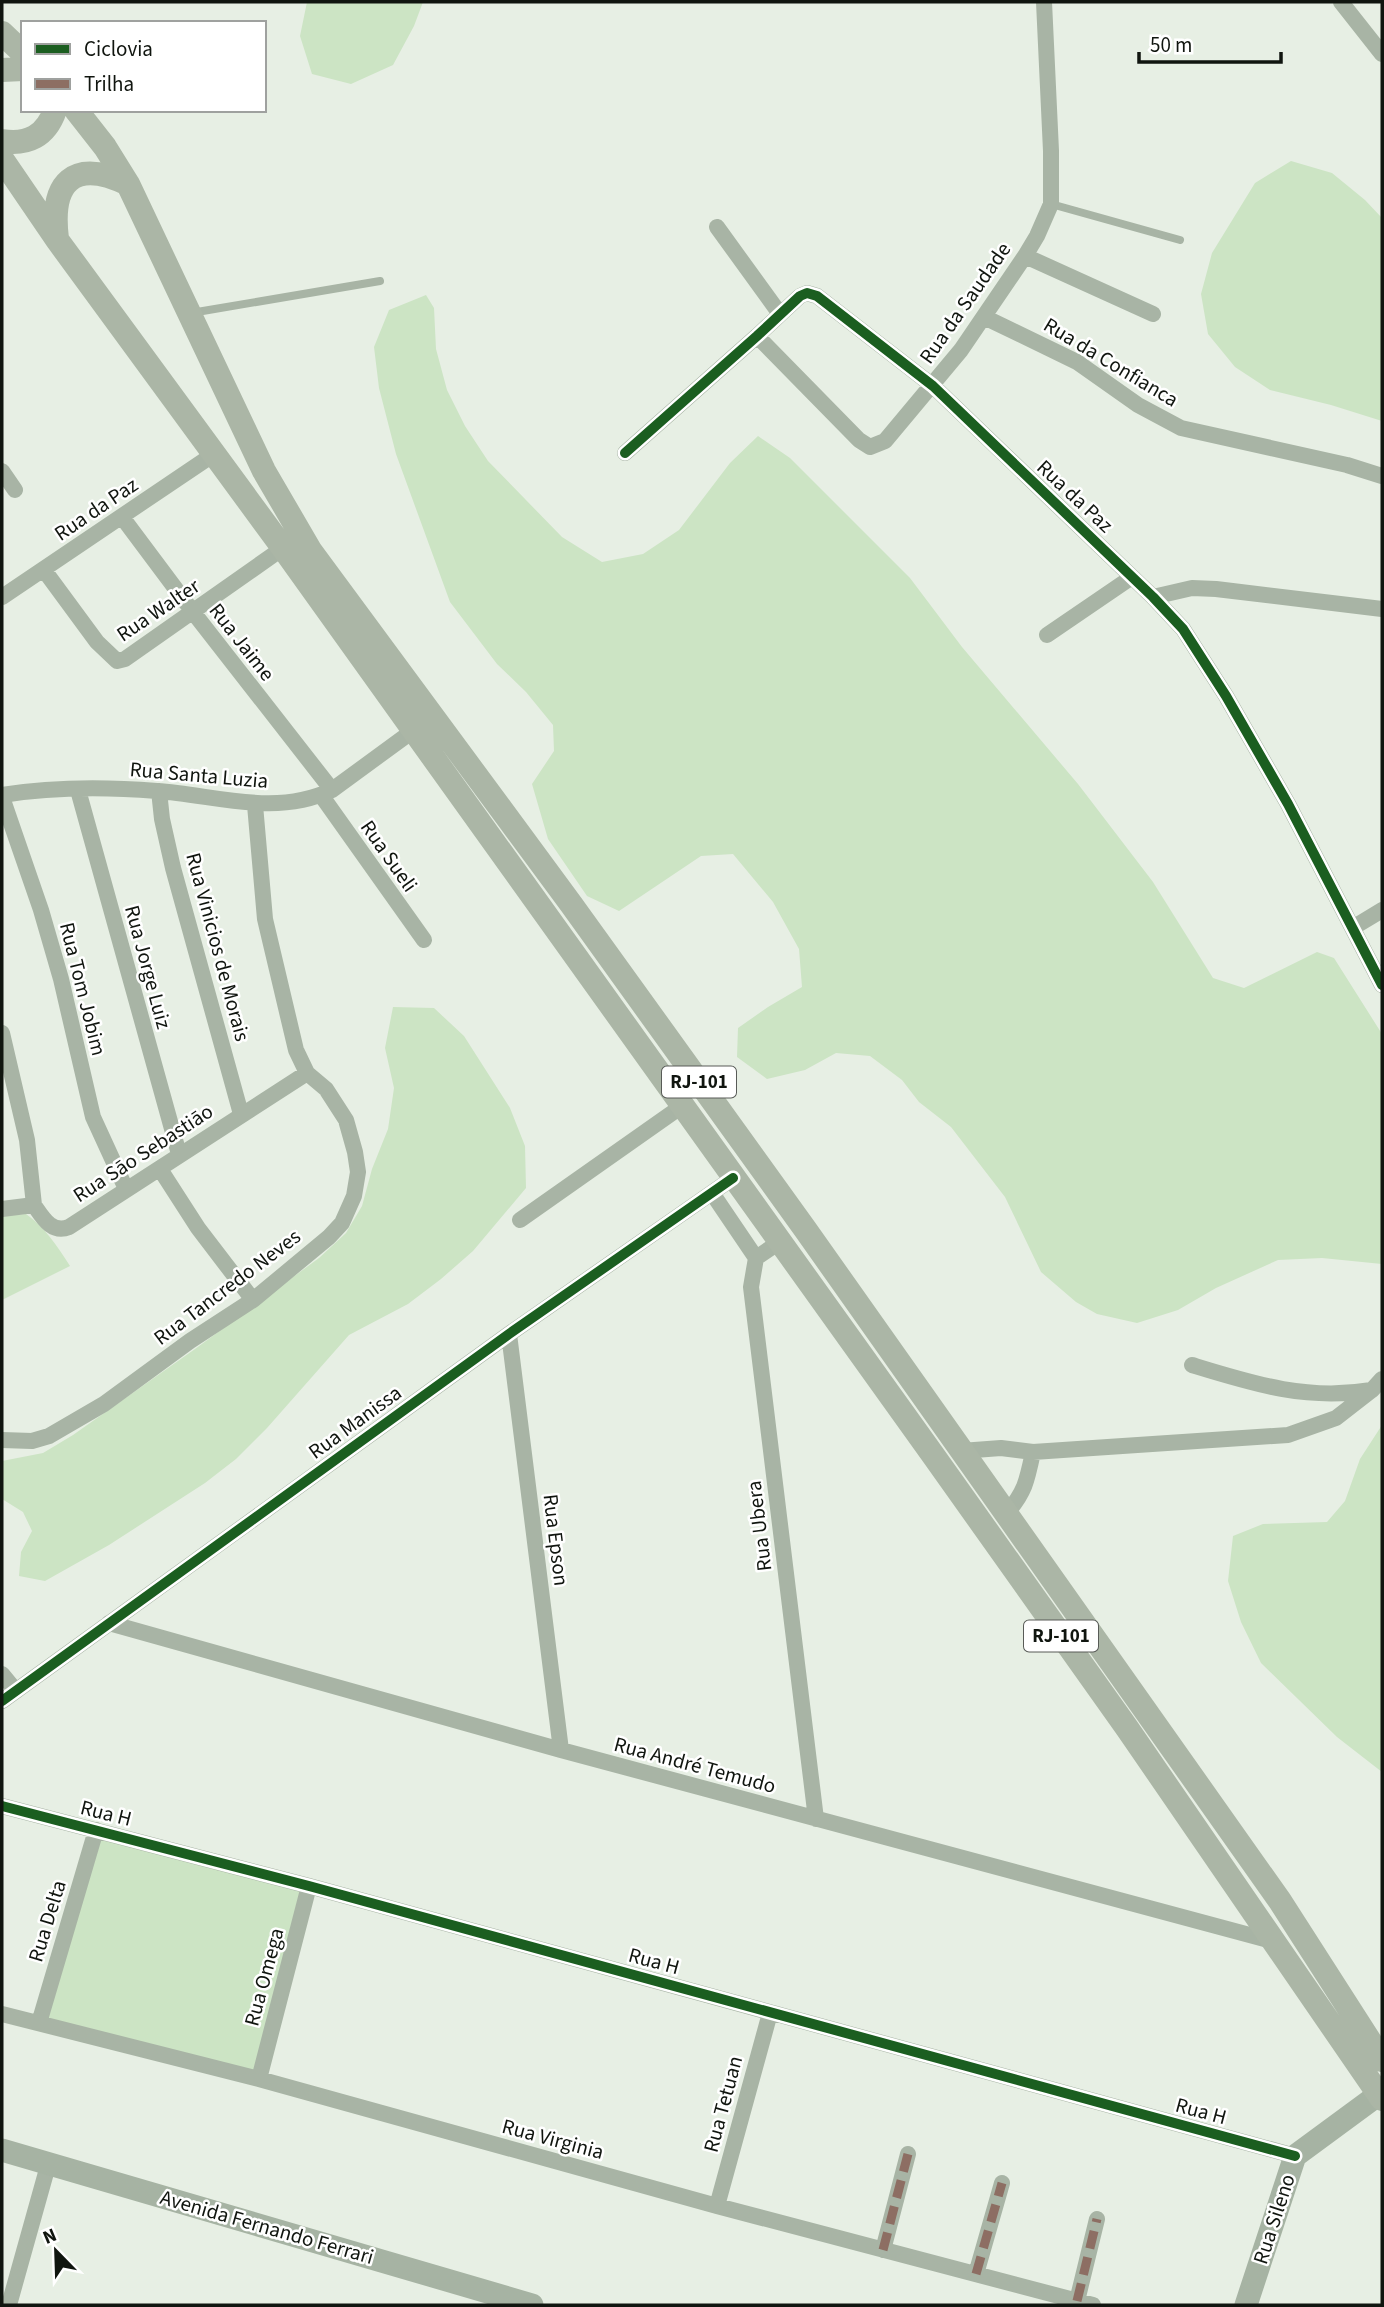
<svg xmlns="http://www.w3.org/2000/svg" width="1384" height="2307" viewBox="0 0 1384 2307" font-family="'Source Sans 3',sans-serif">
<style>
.green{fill:#cce4c4}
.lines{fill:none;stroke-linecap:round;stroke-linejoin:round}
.service{stroke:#a8b4a5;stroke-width:8}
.minor{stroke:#a8b4a5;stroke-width:16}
.secondary{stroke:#a6b3a3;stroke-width:23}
.primary{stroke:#abb6a6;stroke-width:24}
.quiet{stroke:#8d6e63;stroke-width:9;stroke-dasharray:18 9;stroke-linecap:butt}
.cycleway-casing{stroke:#fff;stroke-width:15}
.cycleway{stroke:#1b5e20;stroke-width:10}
.labels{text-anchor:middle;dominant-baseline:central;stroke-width:5;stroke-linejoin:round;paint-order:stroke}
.shield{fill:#fff;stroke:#585b57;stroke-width:2}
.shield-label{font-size:19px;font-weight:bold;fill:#10150f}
.street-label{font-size:21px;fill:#10150f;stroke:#fff}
</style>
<rect width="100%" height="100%" fill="#e7efe4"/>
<path class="green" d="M307,2H423L414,26L393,65L351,84L312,74L300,36Z
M1291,161L1332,173L1365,200L1382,218V421L1331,405L1270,390L1235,367L1208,334L1201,294L1212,253L1255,183Z
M426,295L434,308L436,349L447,390L465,426L488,461L562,537L602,562L643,554L679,530L730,463L758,436L790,458L910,578L962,647L1078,784L1153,882L1213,978L1244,988L1317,952L1334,958L1382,1034V1264L1322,1258L1278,1260L1216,1288L1178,1310L1137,1323L1097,1314L1076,1302L1041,1272L1005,1197L951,1127L919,1102L902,1080L870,1056L836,1053L805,1070L767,1079L737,1057L738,1028L768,1007L802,987L799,949L773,902L733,854L701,856L619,911L587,896L548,839L532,784L554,751L553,725L526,692L497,664L450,602L396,454L379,388L374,347L389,310Z
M393,1007L434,1008L464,1036L510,1108L525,1146L526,1188L473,1251L441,1279L408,1304L349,1335L267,1428L236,1459L205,1483L109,1545L45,1581L19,1576L21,1552L32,1531L23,1512L2,1499V1461L43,1453L73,1435L195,1349L319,1258L346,1233L362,1206L372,1169L388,1129L394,1088L385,1048Z
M26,1214C45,1227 57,1246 70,1266L2,1300V1216Z
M1382,1425V1772L1337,1737L1261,1663L1241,1622L1228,1581L1233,1536L1263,1524L1327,1522L1345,1501L1360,1459Z
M96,1830L309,1886L259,2079L39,2023Z"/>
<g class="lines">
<path class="service" d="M1051,204L1180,240
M191,313L380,281"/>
<path class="minor" d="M1341,2L1382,54
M717,227L780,314
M1025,256L1153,314
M984,317L1077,362L1138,405L1181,428L1347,465L1382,476
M757,336L859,440L870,447L885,441L961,350L1025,256L1037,236L1051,204V151L1044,2
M625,453L757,336L800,296L807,293L817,296L933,386L1153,597L1183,629L1226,696L1288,804L1382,985
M2,471L15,490
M122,517L193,612L332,790
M44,570L97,642L117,661L125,659L283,548
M2,597L214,454
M1153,597L1192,588L1216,589L1382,609
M1047,635L1132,577
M78,790L179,1154
M159,791L162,819L173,868L241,1114
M2,795C52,787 107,787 157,791C216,795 275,817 332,790L414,730
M321,795L424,940
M2,797L41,910L61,979L93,1117L126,1189
M1354,927L1382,910
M2,1033L27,1140L34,1205
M160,1169L198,1228L253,1300
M712,1193L756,1258
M2,1209L34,1205C43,1218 52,1234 69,1227L307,1073
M520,1220L682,1106
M781,1241L756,1258L751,1287L816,1819
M509,1334L561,1750
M1192,1365C1254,1384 1307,1401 1372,1390L1382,1379
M2,1440L32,1441L49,1436L104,1404L190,1341L253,1300L329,1237L342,1223L354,1196L358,1172L355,1152L346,1120L326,1089L307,1073L296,1050L265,919L255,805
M961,1451L1001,1448L1033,1452L1288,1435L1336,1418L1372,1390
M1006,1514C1025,1492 1027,1481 1033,1452
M109,1623L561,1750L1272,1941
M2,1674L16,1691
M2,1701L509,1334L733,1178
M2,1806L309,1886L1295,2156
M2,2014L259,2079L717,2206L1093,2305
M39,2023L96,1830
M259,2079L309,1886
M717,2206L770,2013
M883,2250L908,2154
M976,2274L1002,2183
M1077,2301L1097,2219
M9,2305L49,2162"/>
<path class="secondary" d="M2,2150L532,2305
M1246,2305L1295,2156L1382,2092"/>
<path class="primary" d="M2,33L23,53
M2,70L23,69
M76,110L105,147L128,184L264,471L310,550L571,904L805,1229L1280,1901L1382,2060
M2,141C28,145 46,136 55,110
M2,159L58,241L283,548L933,1455L1127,1728L1382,2099
M57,239C50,182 73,158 128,184"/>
<path class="quiet" d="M883,2250L908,2154
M976,2274L1002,2183
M1077,2301L1097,2219"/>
<g class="cycleway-casing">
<path id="cycleway" d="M625,453L757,336L800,296L807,293L817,296L933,386L1153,597L1183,629L1226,696L1288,804L1382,985
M2,1701L509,1334L733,1178
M2,1806L309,1886L1295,2156"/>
</g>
<use href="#cycleway" class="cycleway"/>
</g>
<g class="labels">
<g class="shield">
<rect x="662" y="1066.5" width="74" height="31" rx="5"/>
<rect x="1024" y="1620.5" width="74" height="31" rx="5"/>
</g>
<g class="shield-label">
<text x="699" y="1082">RJ-101</text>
<text x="1061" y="1636">RJ-101</text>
</g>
<g class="street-label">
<text transform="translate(965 303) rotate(-55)">Rua da Saudade</text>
<text transform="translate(1111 362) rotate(31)">Rua da Confianca</text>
<text transform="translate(1075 496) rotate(43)">Rua da Paz</text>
<text transform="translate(96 509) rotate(-34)">Rua da Paz</text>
<text transform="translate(158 610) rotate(-34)">Rua Walter</text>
<text transform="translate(242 642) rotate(52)">Rua Jaime</text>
<text transform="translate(199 775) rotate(5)">Rua Santa Luzia</text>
<text transform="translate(389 856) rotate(55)">Rua Sueli</text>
<text transform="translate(218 947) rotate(75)">Rua Vinicios de Morais</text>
<text transform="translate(148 967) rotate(75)">Rua Jorge Luiz</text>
<text transform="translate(83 989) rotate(76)">Rua Tom Jobim</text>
<text transform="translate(143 1153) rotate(-33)">Rua Sāo Sebastiāo</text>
<text transform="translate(227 1287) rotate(-37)">Rua Tancredo Neves</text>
<text transform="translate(355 1422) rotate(-36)">Rua Manissa</text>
<text transform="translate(759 1526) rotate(-97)">Rua Ubera</text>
<text transform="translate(556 1540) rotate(83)">Rua Epson</text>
<text transform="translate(695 1765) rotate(15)">Rua André Temudo</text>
<text transform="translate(106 1813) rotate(14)">Rua H</text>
<text transform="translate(47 1921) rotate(-73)">Rua Delta</text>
<text transform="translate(654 1961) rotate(15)">Rua H</text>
<text transform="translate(264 1977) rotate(-75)">Rua Omega</text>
<text transform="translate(723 2104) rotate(-75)">Rua Tetuan</text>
<text transform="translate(1201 2111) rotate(15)">Rua H</text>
<text transform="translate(553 2139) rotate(15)">Rua Virginia</text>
<text transform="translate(1274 2219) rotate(-72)">Rua Sileno</text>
<text transform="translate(267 2227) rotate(16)">Avenida Fernando Ferrari</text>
</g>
</g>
<rect width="1384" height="2307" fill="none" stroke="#10150f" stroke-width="7"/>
<rect x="21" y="21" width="245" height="91" fill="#ffffff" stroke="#9fa19f" stroke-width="2"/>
<rect x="35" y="44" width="35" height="10" fill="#1b5e20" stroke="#9fa19f" stroke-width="2"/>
<text x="84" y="56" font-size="21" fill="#10150f">Ciclovia</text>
<rect x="35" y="79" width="35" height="10" fill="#8d6e63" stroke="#9fa19f" stroke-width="2"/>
<text x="84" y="91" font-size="21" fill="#10150f">Trilha</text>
<g transform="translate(56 2251) rotate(337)" stroke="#ffffff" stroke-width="5" paint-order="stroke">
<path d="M0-5L12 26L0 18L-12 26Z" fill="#10150f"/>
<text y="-10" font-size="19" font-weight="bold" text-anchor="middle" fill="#10150f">N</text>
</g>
<path d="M1139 52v10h142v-10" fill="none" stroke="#10150f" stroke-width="3.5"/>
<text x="1150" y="52" font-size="21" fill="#10150f" stroke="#ffffff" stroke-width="5" paint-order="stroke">50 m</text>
</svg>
